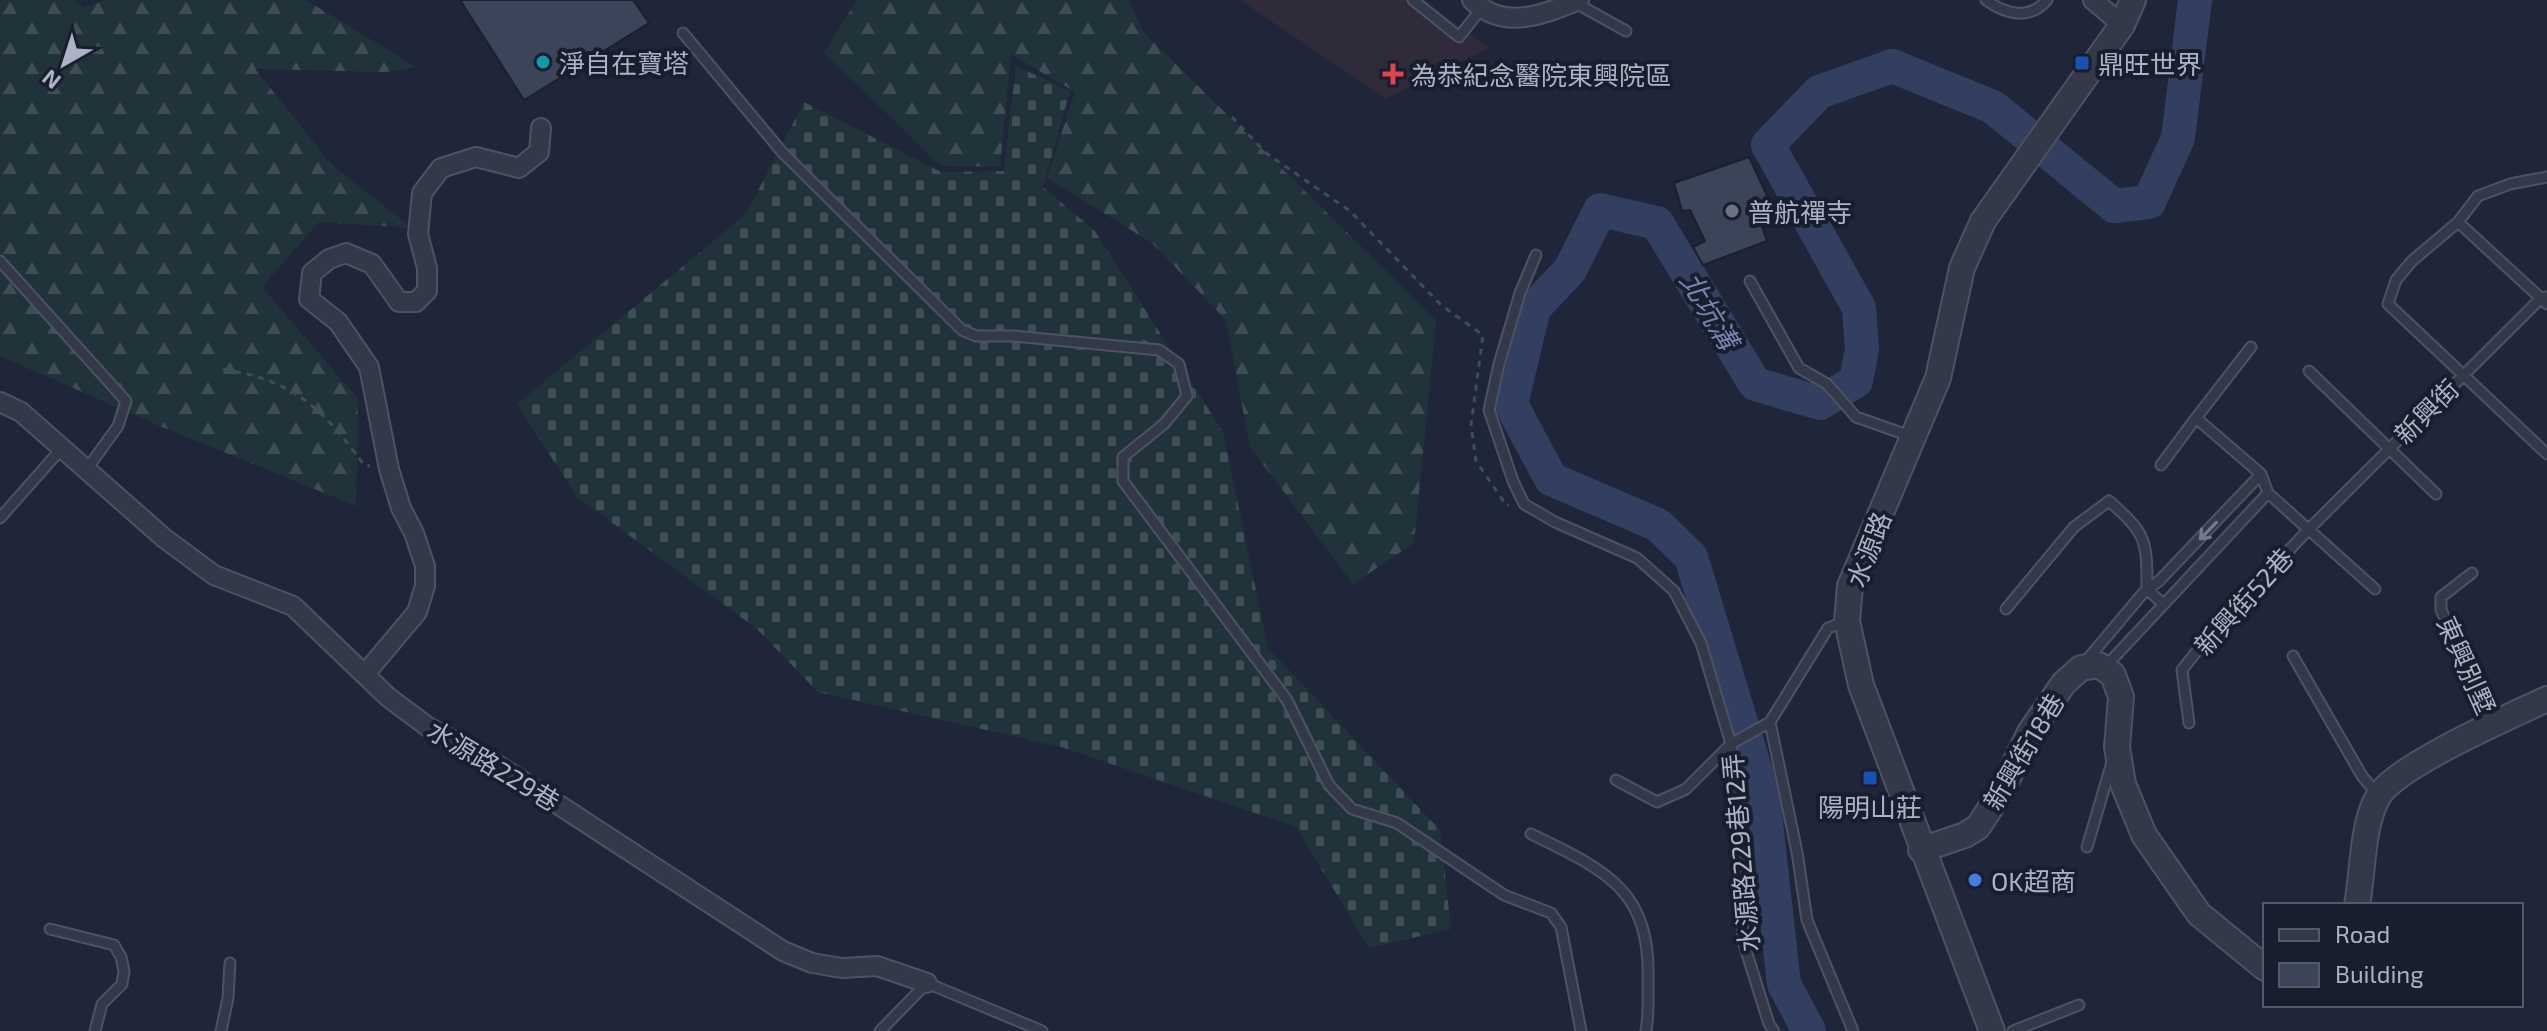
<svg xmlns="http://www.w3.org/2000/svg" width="2547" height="1031" viewBox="0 0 2547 1031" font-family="'Exo 2','Noto Sans TC',sans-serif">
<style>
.medical{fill:#2f2b3a}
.forest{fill:url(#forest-firs)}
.cemetery{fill:url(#cemetery-stones)}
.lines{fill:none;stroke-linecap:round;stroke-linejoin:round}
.river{stroke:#323f61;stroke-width:34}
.building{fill:#3b4459;stroke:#1a2030;stroke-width:2}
.service-casing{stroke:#4d5364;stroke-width:13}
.minor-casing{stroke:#4d5364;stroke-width:22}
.tertiary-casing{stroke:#4d5364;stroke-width:28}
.path{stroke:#3c4f54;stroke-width:3;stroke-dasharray:6 6;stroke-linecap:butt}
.service{stroke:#333949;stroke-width:9}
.minor{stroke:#333949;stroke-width:18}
.tertiary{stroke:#333949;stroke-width:24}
.oneway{stroke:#767c8e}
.culture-dot{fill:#0f9aa8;stroke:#181e2d;stroke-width:3}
.transit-dot{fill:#1a4fb4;stroke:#181e2d;stroke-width:3}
.health-dot{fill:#e0444e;stroke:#181e2d;stroke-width:3}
.worship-dot{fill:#6b7280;stroke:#181e2d;stroke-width:3}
.shop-dot{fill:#3f7fe0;stroke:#181e2d;stroke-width:3}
.labels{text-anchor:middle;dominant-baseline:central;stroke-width:8;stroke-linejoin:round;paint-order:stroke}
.poi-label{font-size:26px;fill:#adb3c6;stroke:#181e2d;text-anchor:start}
.street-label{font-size:26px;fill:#adb3c6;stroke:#181e2d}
.water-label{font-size:28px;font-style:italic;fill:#7485b0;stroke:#181e2d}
</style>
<defs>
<pattern id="forest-firs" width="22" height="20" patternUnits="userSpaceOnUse" patternTransform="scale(2)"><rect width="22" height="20" fill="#21333a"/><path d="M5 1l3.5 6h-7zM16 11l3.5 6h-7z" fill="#3f4e55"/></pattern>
<pattern id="cemetery-stones" width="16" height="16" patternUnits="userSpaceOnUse" patternTransform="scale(2)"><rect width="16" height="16" fill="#21333a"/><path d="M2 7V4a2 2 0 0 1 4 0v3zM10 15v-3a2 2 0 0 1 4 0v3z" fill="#3f4e55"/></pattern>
</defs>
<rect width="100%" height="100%" fill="#1f2639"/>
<path class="medical" d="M1240,0H1424L1489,48L1386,99Z"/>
<path class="forest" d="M0,0H74L84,8L104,0H306L416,67L386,72L255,69L331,164L412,228L319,222L262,287L358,399L356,506L160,426L0,356Z
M857,0H1129L1143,32L1436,320L1414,543L1353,584L1250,447L1226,320L1152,243L1047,178L1075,92L1011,54L1000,167L941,166L824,53Z"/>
<path class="cemetery" d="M1016,66L1070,91L1043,187L1095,231L1223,432L1268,648L1440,830L1451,929L1369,948L1296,827L1061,747L818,692L757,629L577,497L517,404L746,214L804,102L941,172L1004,171Z"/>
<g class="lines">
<path class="river" d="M1809,1031L1784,984L1763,795L1691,557L1658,525L1551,479L1511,404L1534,308L1570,270L1600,210L1657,223L1755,384L1820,403L1856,381L1862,349L1859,308L1768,145L1819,92L1892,66L1993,107L2114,206L2149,202L2178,138L2195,0"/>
</g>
<path class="building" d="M460,0H633L649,23L524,100Z
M1749,157L1779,221L1762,226L1767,241L1703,265L1693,247L1705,241L1690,210L1682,211L1674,183Z"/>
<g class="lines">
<g class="service-casing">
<path id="service" d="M1413,0L1459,37L1481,9
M1986,0C2005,14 2029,21 2047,0
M1574,2L1626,31
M683,33L782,152L962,330L976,336H1014L1159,350L1179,364L1187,396L1164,424L1123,457V481L1287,700L1329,785L1352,809L1397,823L1504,895L1551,913L1561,927L1581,1031
M2547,177L2510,184L2478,196L2458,222L2412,261L2396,280L2388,304L2547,454
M2458,222L2547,304
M1536,255L1520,293L1499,364L1489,410L1513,481L1524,504L1555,522L1637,558L1674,591L1701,643L1731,744L1738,797L1743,941L1769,1024L1774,1031
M0,261L126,401L118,426L87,469
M1750,281L1799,368L1827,384L1856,417L1913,437
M2251,347L2196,418L2261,474
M2309,371L2436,494
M2161,465L2196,418
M2261,474L2268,493L2375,589
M0,518L63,447
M2472,573L2441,597V610L2492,721
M2006,609L2074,527L2109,501C2147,534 2147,541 2147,589L2163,604
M1847,621L1828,628L1770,722L1797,852L1807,920L1853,1031
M2293,656L2362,776L2378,795
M2086,661L2144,592L2159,581L2261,474
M2106,666L2268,493
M2189,723L2182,670L2211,633L2309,529L2541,298L2547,297
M1616,780L1657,802L1686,789L1731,744L1770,722
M1531,834C1605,870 1651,889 1648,981C1648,998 1649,1015 1646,1031
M2087,847L2112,762
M50,929L114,945L121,957L124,971L122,984L102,1004L95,1031
M221,1031L228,998L230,963
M880,1031L927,983L1042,1031
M2013,1031L2079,1005"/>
</g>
<g class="minor-casing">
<path id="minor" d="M1472,0C1504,31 1542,15 1579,0
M2093,0L2122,25
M0,402L21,412L164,538L214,575L293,606L388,697L428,727L493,762L783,951L812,963L842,968L877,966L927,983
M365,674L417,612L425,586V566L414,533L401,508L389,469L369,367L338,322L309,299L312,273L329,259L346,253L372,264L399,302H416L427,291V268L418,234L422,193L441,168L476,157L519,168L539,152L541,128"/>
</g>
<g class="tertiary-casing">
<path id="tertiary" d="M1921,850L1965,835L1978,827L2002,790L2030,732L2064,683L2081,668L2099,665L2113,675L2121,697L2117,747L2123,784L2144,835L2199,914L2265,968
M2357,905C2363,873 2362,824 2378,797C2395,766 2511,716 2547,699
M1992,1031L1861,685L1847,621L1850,586L1938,378L1962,268L1983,221L2122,25L2133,0"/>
</g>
<path class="path" d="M1232,117L1266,153L1350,211L1441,305L1483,335L1471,425L1476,461L1506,505H1509
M223,369C295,381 322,408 364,465L370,466"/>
<use href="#service" class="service"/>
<use href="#minor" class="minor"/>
<use href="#tertiary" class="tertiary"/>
</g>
<defs><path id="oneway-shaft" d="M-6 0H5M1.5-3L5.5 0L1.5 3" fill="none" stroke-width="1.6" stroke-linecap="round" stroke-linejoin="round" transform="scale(2)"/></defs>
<use class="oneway" href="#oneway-shaft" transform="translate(2208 531) rotate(134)"/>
<circle class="culture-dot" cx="543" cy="62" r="8"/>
<g class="transit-dot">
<rect x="2074" y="55" width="16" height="16" rx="4"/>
<rect x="1862" y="770" width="16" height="16" rx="4"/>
</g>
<path class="health-dot" d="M1389 62h8v8h8v8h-8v8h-8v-8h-8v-8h8z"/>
<circle class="worship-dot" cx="1732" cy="211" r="8"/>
<circle class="shop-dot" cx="1975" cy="880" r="8"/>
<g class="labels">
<g class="poi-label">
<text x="559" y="62">淨自在寶塔</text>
<text x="2098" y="63">鼎旺世界</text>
<text x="1411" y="74">為恭紀念醫院東興院區</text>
<text x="1748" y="211">普航禪寺</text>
<text x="1870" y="806" text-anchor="middle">陽明山莊</text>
<text x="1991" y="880">OK超商</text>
</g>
<g class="street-label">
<text transform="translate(2426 411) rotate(-45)">新興街</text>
<text transform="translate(1868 549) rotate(-69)">水源路</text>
<text transform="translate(2243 601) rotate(-48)">新興街52巷</text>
<text transform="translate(2467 665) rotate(66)">東興別墅</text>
<text transform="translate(2023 751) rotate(-59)">新興街18巷</text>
<text transform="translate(494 765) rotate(31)">水源路229巷</text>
<text transform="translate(1740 853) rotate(-95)">水源路229巷12弄</text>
</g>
<g class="water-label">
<text transform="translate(1710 310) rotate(59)">北坑溝</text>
</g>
</g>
<rect x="2263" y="903" width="260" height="104" fill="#181e2d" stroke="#545a6a" stroke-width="2"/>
<rect x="2279" y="929" width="40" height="12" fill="#333949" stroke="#545a6a" stroke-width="2"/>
<text x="2335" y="943" font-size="24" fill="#adb3c6">Road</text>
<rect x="2279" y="963" width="40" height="24" fill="#3b4459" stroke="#545a6a" stroke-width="2"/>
<text x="2335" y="983" font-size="24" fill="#adb3c6">Building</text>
<g transform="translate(64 64) rotate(219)" stroke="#181e2d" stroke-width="6" paint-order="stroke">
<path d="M0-6L14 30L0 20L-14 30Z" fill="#adb3c6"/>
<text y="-12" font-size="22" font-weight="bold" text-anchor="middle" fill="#adb3c6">N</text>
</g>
</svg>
